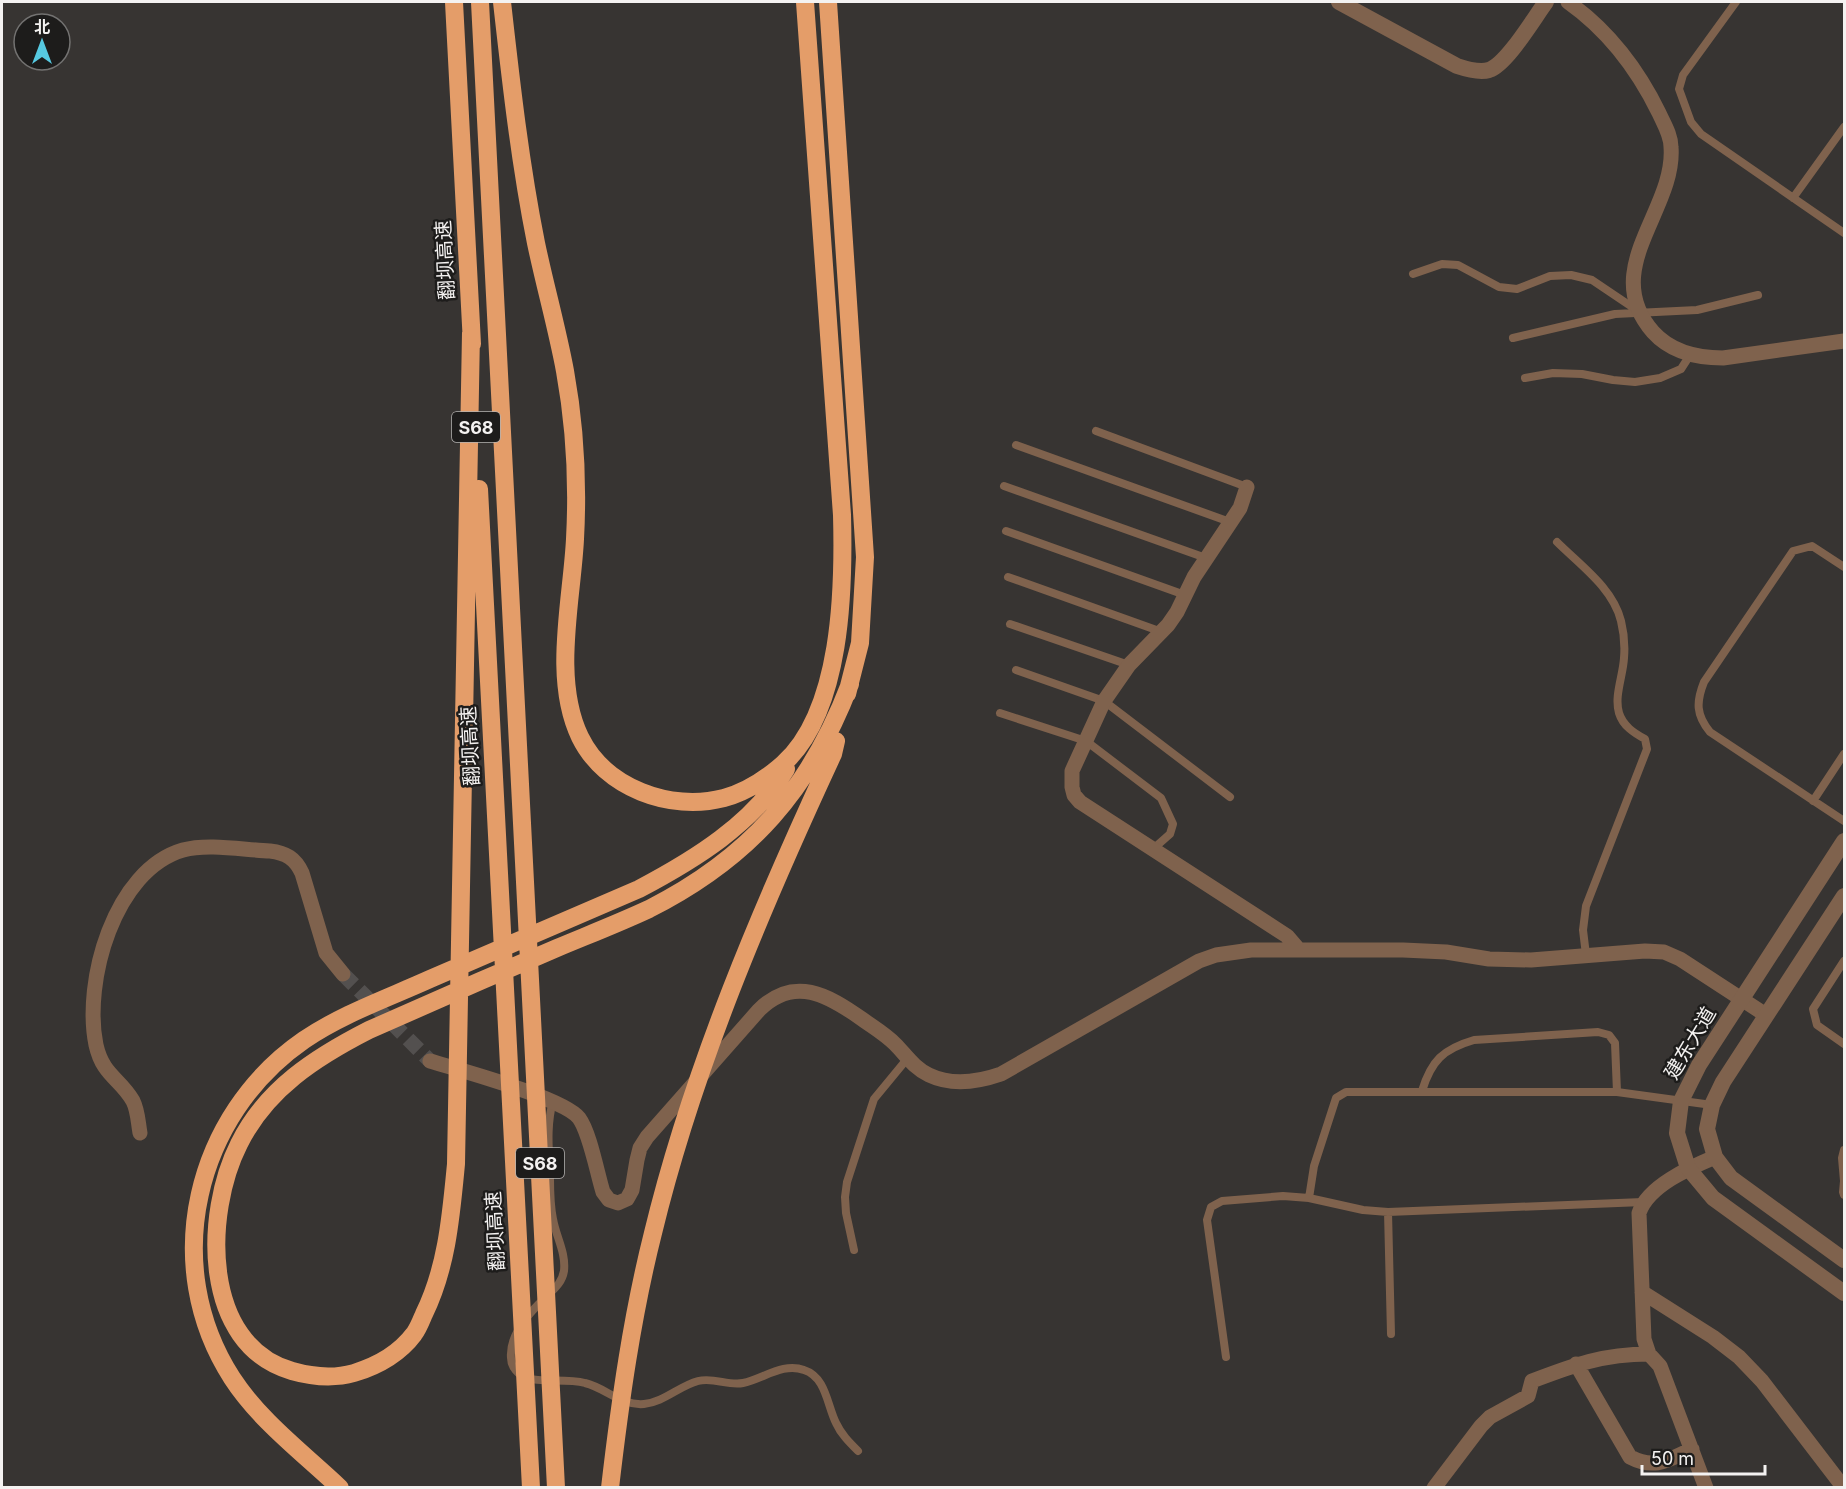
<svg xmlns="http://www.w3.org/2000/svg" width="1846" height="1489" viewBox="0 0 1846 1489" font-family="Inter,'Noto Sans SC',sans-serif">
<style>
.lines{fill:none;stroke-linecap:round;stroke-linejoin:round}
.minor-tunnel{stroke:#53504f;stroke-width:15;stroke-dasharray:15 8;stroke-linecap:butt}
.service{stroke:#7f624d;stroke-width:8}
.minor{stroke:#7f624d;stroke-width:15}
.tertiary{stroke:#7f624d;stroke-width:16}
.motorway{stroke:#e49d69;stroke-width:18}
.labels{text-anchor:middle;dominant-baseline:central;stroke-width:5;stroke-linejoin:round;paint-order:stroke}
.shield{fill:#1d1c1b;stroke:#b4b2b1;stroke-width:1.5}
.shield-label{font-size:18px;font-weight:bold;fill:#f4f2f1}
.street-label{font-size:20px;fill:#f4f2f1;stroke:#1d1c1b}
</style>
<rect width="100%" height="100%" fill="#373432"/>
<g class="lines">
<path class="minor-tunnel" d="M343,974L430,1061"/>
<path class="service" d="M1736,2L1683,75L1679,89L1691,122L1701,134L1844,233
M1793,198L1844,127
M1413,274L1442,264L1458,265L1499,287L1517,289L1550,276L1571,275L1592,280L1638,311
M1513,338L1615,314L1697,310L1758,295
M1525,378L1553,373L1582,374L1613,380L1635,382L1660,378L1681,369L1690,355
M1096,431L1247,487
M1016,445L1230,522
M1004,486L1206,558
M1006,531L1185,595
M1557,542C1580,565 1613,588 1621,621C1624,633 1625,646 1624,658C1623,676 1614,696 1619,713C1623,726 1634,733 1645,739L1647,749L1586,906L1583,930L1586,955
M1844,567L1812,546L1793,551L1704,682C1696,702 1696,715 1710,732L1844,821
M1008,577L1162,632
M1010,624L1129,665
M1016,670L1104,701L1230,797
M1000,713L1086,741L1161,798L1173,824L1170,834L1153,849
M1813,801L1844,754
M1844,961L1813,1009L1817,1025L1844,1044
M1422,1091C1431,1061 1443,1049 1474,1040L1598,1032L1609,1035L1615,1043L1617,1092
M553,1101C546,1126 549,1151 550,1178C550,1191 550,1205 553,1219C556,1237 566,1252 564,1271C562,1283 554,1289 546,1297C530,1312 509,1334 511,1358C511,1367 518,1375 527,1378C541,1383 567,1378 585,1383C606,1388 621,1406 644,1404C664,1402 679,1386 698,1381C714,1377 728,1386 743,1383C763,1379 783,1362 804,1370C826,1377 827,1405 836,1423C841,1434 849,1442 858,1451
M1844,1181L1842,1158L1844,1150
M1844,1181L1843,1192L1844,1195
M1309,1198L1314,1166L1336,1098L1346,1092H1617L1712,1105
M1388,1212L1391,1334
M854,1250L846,1213L845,1197L847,1182L874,1099L907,1059
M1226,1357L1207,1220L1211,1207L1222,1201L1283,1196L1309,1198L1363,1210L1388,1212L1643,1202"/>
<path class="minor" d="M1568,2C1609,31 1637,68 1659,113C1664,124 1671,135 1671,147C1676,210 1598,269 1653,332C1671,352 1697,358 1723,358L1844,341
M1247,487L1240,508L1194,577L1177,612L1168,625L1129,665L1104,701L1072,771V787L1074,795L1080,802L1287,936L1299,950
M430,1061C459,1070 564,1098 579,1118C590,1133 597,1173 603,1192L609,1200L618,1203L627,1199L632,1190L637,1160L640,1148L647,1137L759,1010C794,975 828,995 862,1019C873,1027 885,1034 895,1044C906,1055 914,1068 929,1075C952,1086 978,1082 1001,1074L1199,961L1216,955L1251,950H1403L1446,952L1489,959L1531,960L1645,951L1664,952L1680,959L1766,1015
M140,1133C138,1122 138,1111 133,1101C120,1078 103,1076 96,1045C83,982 114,870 183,850C208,843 244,850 270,851C286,853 295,858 302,873L326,953L343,974
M1642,1292L1713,1337L1739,1357L1762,1381L1844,1488
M1576,1364L1630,1457C1655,1470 1668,1460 1692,1449
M1434,1488L1481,1426L1490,1417L1528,1396L1532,1381C1574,1365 1603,1354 1649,1354
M1706,1488L1660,1366L1649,1354L1644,1339L1639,1213C1648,1186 1689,1168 1715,1157"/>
<path class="tertiary" d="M1339,2L1457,66C1466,69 1479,73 1489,70C1507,64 1534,18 1546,2
M1844,841L1699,1065L1681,1101L1677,1133L1688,1168L1713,1198L1844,1293
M1844,896L1723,1082L1712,1105L1707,1129L1715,1157L1731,1178L1844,1260"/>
<path class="motorway" d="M454,2L472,344
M480,2L556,1488
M502,2C511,82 520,163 536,243C545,286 557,328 565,371C575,426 578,483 575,539C572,600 552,679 580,737C605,788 670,812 724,798C746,792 766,779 783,764C842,711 844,589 842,515L805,2
M828,2L865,557L860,643L847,694
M471,333L456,1164C451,1216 447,1267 424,1314C421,1321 418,1329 414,1334C399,1354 377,1366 354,1373C333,1379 313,1377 292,1371C201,1345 204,1213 239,1144C266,1089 316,1057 369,1030C432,1002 494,975 557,948C588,935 619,923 649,909C750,858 810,789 850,684
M479,489L531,1488
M340,1488C303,1453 260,1421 232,1378C159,1265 195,1115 304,1040C342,1014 388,998 430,979C500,949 569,919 639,889C694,860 753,824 786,769
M610,1488C620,1402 632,1316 653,1233C693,1068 762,907 833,754L836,741"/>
</g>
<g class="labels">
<g class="shield">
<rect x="452" y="412" width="48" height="30" rx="4.5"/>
<rect x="516" y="1148" width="48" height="30" rx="4.5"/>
</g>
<g class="shield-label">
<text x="476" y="427">S68</text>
<text x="540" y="1163">S68</text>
</g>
<g class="street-label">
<text transform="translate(445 260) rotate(-93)">翻坝高速</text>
<text transform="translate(470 746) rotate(-93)">翻坝高速</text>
<text transform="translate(1690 1043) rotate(-59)">建东大道</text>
<text transform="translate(495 1231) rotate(-93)">翻坝高速</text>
</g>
</g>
<rect width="1846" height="1489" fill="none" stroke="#f4f2f1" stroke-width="6"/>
<g transform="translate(42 42)"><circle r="28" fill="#1d1c1b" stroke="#737271" stroke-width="1.5"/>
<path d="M0-4.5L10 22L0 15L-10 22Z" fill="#56c9e1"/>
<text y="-9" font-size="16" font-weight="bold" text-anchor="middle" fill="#f4f2f1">北</text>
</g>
<path d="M1642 1465v9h123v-9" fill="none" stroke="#f4f2f1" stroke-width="3"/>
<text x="1651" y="1465" font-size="18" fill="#f4f2f1" stroke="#1d1c1b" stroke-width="4.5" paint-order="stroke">50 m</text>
</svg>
